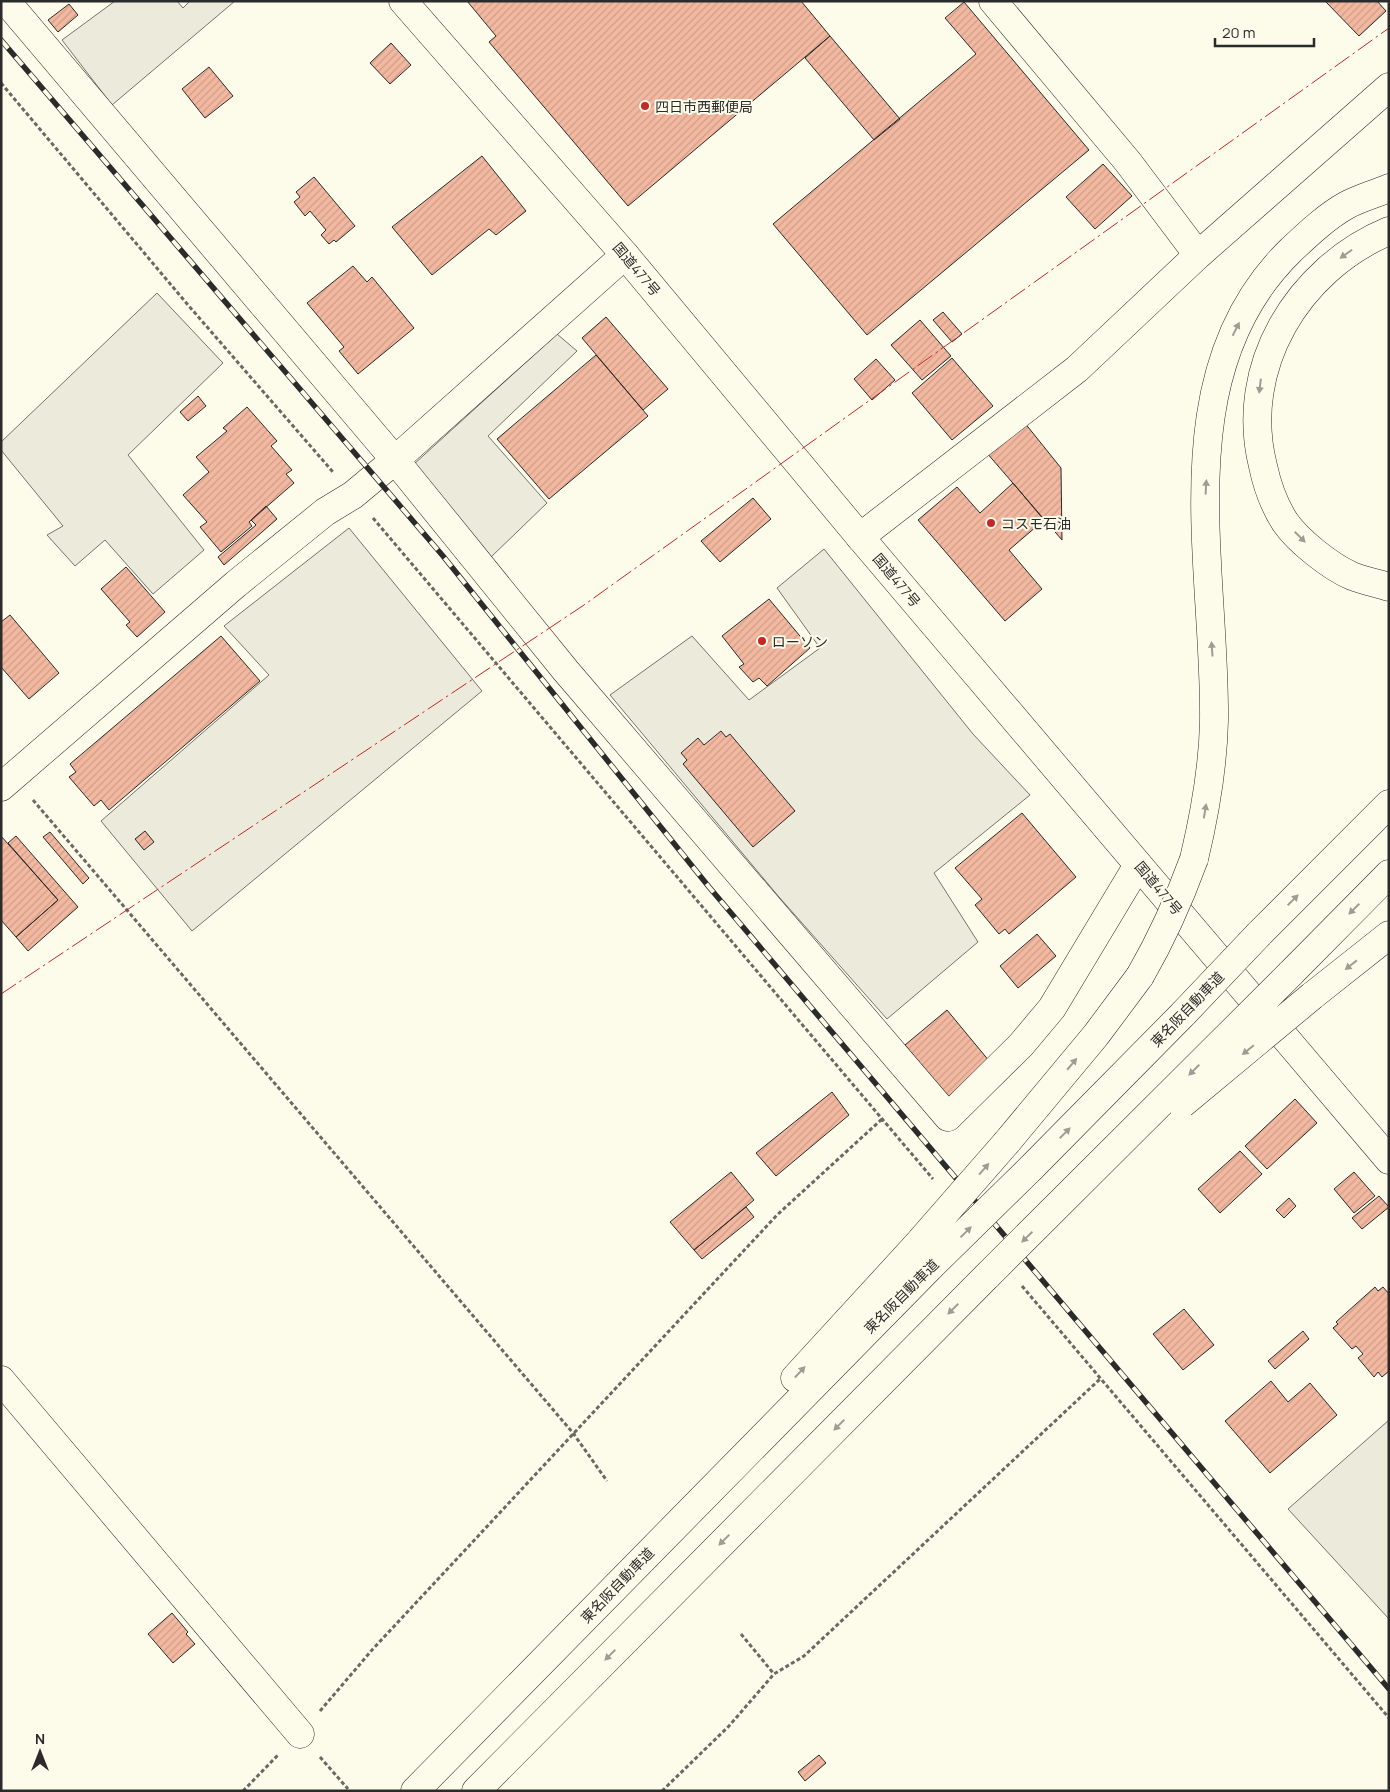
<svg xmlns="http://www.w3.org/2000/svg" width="1390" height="1792" viewBox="0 0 1390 1792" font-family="Manrope,'Noto Sans JP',sans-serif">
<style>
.parking{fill:#eceadb;stroke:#74746e}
.building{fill:url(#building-hatch);stroke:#2b2b2b}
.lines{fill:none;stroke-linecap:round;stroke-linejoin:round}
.minor-casing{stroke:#2b2b2b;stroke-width:29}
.trunk-casing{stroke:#2b2b2b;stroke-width:29}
.motorway-casing{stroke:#2b2b2b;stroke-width:29}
.path{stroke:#6a6964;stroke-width:3;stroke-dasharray:4 2.5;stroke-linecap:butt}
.minor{stroke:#fdfbea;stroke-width:28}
.trunk{stroke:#fdfbea;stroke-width:28}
.motorway{stroke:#fdfbea;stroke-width:28}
.rail-casing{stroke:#2b2b2b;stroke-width:5.5}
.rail{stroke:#fdfbea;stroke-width:4;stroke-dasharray:11;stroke-linecap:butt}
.motorway-bridge-casing{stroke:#2b2b2b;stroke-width:29;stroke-linecap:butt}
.motorway-bridge{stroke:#fdfbea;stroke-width:28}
.power{stroke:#c62828;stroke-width:1;stroke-dasharray:18 4 2.5 4;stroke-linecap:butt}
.oneway{fill:#9e9d94}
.poi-dot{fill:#c62828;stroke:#fdfbea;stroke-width:2}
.labels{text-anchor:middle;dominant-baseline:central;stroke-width:4;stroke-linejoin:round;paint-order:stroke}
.poi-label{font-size:14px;fill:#2b2b2b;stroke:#fdfbea;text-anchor:start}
.street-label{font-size:14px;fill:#2b2b2b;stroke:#fdfbea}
</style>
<defs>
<pattern id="building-hatch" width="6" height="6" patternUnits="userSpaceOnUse" patternTransform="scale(1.25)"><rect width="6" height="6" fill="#f2b8a0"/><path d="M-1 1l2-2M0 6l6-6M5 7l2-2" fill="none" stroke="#d09e8a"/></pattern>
</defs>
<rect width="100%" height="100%" fill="#fdfbea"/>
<path class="parking" d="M115,1H177L183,8L190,1H235L112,105L62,40Z
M157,293L223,363L128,455L204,550L153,594L105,540L75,566L47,535L63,526L1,450V442Z
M557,334L577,351L488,436L547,503L490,558L413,465Z
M349,528L482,691L192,931L101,821L269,675L224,626Z
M824,549L973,734L1030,795L934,873L978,942L887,1019L779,897L610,695L692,636L749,700L820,648L777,588Z
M1389,1420V1619L1288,1509Z"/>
<path class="building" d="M467,1H801L830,36L628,206L489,42L496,36Z
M1325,1H1377L1386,11L1359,36Z
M964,2L1089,150L867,335L773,224L976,54L945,18Z
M69,4L78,15L58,32L48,20Z
M830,36L900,119L874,140L805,58Z
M391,43L411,65L390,84L370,63Z
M209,67L233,96L205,118L182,89Z
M482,156L526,211L496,235L489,229L432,275L392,227Z
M1103,164L1132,196L1095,229L1066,197Z
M314,177L355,226L336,242L334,240L329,244L321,235L326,230L310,211L305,216L294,202L300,197L296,192Z
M353,266L367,282L372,277L414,328L358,374L339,351L344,347L307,303Z
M943,312L962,334L952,342L933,320Z
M606,317L668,389L643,410L582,338Z
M920,320L951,356L922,380L891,345Z
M596,355L648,416L549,499L497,439Z
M952,358L993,406L952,440L912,393Z
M876,359L895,380L872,400L854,379Z
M198,396L206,406L188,421L180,412Z
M247,407L277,441L271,446L292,470L286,474L294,483L249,522L252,526L221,552L200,527L207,522L183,495L209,472L196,457L227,431L223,428Z
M1024,422L1061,468L1062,540L986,452Z
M1013,483L1044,520L1009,550L1042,589L1005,621L918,520L957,487L980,513Z
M753,498L771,519L720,562L701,541Z
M266,506L277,519L224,565L218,557L256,525L251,520Z
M126,567L165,612L137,637L126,625L130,622L101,589Z
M769,599L810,648L767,686L759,678L753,682L739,667L744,664L722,636Z
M10,615L59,673L29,699L1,667V622Z
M221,636L260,681L109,810L101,800L94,806L69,777L76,772L70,764Z
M721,731L726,737L730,734L795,811L753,847L683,764L687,760L681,753L698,738L704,745Z
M1022,813L1076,877L1009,934L1005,929L999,934L975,905L982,899L955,868Z
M145,831L154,842L144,850L135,839Z
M50,832L89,878L83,884L43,837Z
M1,836L58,900L16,937L1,920Z
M16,836L78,907L28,951L16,937L58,900L8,843Z
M1037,934L1056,956L1018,988L1000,966Z
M947,1010L990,1062L948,1097L905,1045Z
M832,1092L849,1115L776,1176L756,1153Z
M1295,1099L1317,1123L1267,1169L1245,1146Z
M1240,1151L1262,1174L1220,1213L1198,1189Z
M731,1172L754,1200L694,1250L670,1222Z
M1354,1172L1375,1196L1354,1213L1334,1189Z
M1379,1196L1389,1207L1362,1229L1352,1218Z
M1289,1198L1296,1206L1284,1218L1276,1210Z
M746,1207L754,1217L702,1259L694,1250Z
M1375,1287L1378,1291L1383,1287L1389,1294V1371L1382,1377L1378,1372L1374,1377L1358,1358L1363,1354L1356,1346L1352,1349L1333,1328L1338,1324L1336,1322Z
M1184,1309L1214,1345L1183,1370L1153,1334Z
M1303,1331L1309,1339L1275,1369L1268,1361Z
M1271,1381L1288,1402L1310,1383L1337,1415L1270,1473L1225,1421Z
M172,1613L188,1632L186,1634L195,1644L173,1663L148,1634Z
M819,1755L826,1763L805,1781L798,1772Z"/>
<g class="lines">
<g class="minor-casing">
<path id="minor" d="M6,1L395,460L566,671L948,1117L1021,1045L1052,1008L1138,865
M993,1L1128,162L1198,255
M860,537L1077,369L1198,255L1389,87
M1,787L236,584L325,512L353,495L395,460L625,255
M1,1380L300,1734"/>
</g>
<g class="trunk-casing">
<path id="trunk" d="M403,1L625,255L860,537L1389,1160"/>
</g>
<g class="motorway-casing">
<path id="motorway" d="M1389,231C1298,269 1238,367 1263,466C1267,485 1274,505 1285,522C1298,541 1331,567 1352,576C1364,581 1377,583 1389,587
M1194,859C1205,813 1213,768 1214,721C1216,565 1164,373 1291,250C1308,234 1327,216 1347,205C1360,198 1375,194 1389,188
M1259,934L1389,804
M1290,974L1389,874
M1312,996L1389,935
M1007,1142L1096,1035L1140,976
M1031,1168L1184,1013
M795,1378L917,1245
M415,1791L931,1266
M476,1791L988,1275"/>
</g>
<path class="path" d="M1,83L188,305L333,472
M373,518L933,1179
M33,800L573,1433L607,1481
M1022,1286L1389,1718
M741,1634L774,1674
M320,1711L372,1650L777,1215L882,1119
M320,1757L348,1789
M243,1791L278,1755
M662,1791L729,1726L774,1674L804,1656L1100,1379"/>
<use href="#minor" class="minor"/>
<use href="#trunk" class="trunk"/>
<use href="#motorway" class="motorway"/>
<g class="rail-casing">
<path id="rail" d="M1,40L443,556L709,887L1389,1689"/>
</g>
<use href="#rail" class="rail"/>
<g class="motorway-bridge-casing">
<path id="motorway-bridge" d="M1140,976C1162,938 1179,900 1194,859
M1184,1013L1259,934
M1182,1104L1312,996
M917,1245L1007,1142
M931,1266L1031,1168
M988,1275L1290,974"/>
</g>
<use href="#motorway-bridge" class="motorway-bridge"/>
<path class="power" d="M1,994L584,605L1389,28"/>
</g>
<defs><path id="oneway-solid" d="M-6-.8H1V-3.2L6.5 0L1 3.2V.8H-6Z" transform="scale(1.25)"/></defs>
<g class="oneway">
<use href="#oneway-solid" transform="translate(1346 254) rotate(145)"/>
<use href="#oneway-solid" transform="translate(1236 329) rotate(-63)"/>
<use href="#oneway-solid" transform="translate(1260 386) rotate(97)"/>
<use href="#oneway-solid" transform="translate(1206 487) rotate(-87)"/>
<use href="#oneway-solid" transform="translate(1300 537) rotate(45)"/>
<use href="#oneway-solid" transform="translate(1212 649) rotate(-94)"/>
<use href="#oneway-solid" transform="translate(1205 811) rotate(-81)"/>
<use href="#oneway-solid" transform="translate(1293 900) rotate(-45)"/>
<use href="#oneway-solid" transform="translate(1354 909) rotate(135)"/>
<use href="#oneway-solid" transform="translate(1351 965) rotate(142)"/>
<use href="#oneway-solid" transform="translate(1248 1050) rotate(141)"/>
<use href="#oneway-solid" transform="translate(1072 1064) rotate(-50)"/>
<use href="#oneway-solid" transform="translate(1194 1070) rotate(135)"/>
<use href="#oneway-solid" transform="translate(1065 1133) rotate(-45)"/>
<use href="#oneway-solid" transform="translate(984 1169) rotate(-49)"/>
<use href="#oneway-solid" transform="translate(966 1232) rotate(-44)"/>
<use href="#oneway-solid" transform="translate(1027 1237) rotate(136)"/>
<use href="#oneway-solid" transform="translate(953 1309) rotate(135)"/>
<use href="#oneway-solid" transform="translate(800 1372) rotate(-47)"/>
<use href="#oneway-solid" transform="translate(839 1425) rotate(135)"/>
<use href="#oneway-solid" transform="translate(724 1540) rotate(135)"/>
<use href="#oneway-solid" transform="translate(610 1655) rotate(135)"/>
</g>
<g class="poi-dot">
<circle cx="645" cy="106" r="5"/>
<circle cx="991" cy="523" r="5"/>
<circle cx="762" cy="641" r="5"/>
</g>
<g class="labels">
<g class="poi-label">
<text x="655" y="106">四日市西郵便局</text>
<text x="1001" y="523">コスモ石油</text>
<text x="772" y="641">ローソン</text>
</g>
<g class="street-label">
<text transform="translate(637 269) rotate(50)">国道477号</text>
<text transform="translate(897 580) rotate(50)">国道477号</text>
<text transform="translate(1159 888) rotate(50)">国道477号</text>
<text transform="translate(1187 1009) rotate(-46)">東名阪自動車道</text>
<text transform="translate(901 1296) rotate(-45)">東名阪自動車道</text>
<text transform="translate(617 1585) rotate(-46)">東名阪自動車道</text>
</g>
</g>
<rect width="1390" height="1792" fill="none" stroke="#2b2b2b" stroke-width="5"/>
<g transform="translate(40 1752)" stroke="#fdfbea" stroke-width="4" paint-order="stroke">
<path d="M0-4L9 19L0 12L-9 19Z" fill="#2b2b2b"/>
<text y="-8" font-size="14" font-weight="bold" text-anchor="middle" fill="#2b2b2b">N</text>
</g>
<path d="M1215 38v8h99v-8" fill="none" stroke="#2b2b2b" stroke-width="2.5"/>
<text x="1222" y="38" font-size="15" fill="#2b2b2b" stroke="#fdfbea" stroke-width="4" paint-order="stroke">20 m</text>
</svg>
